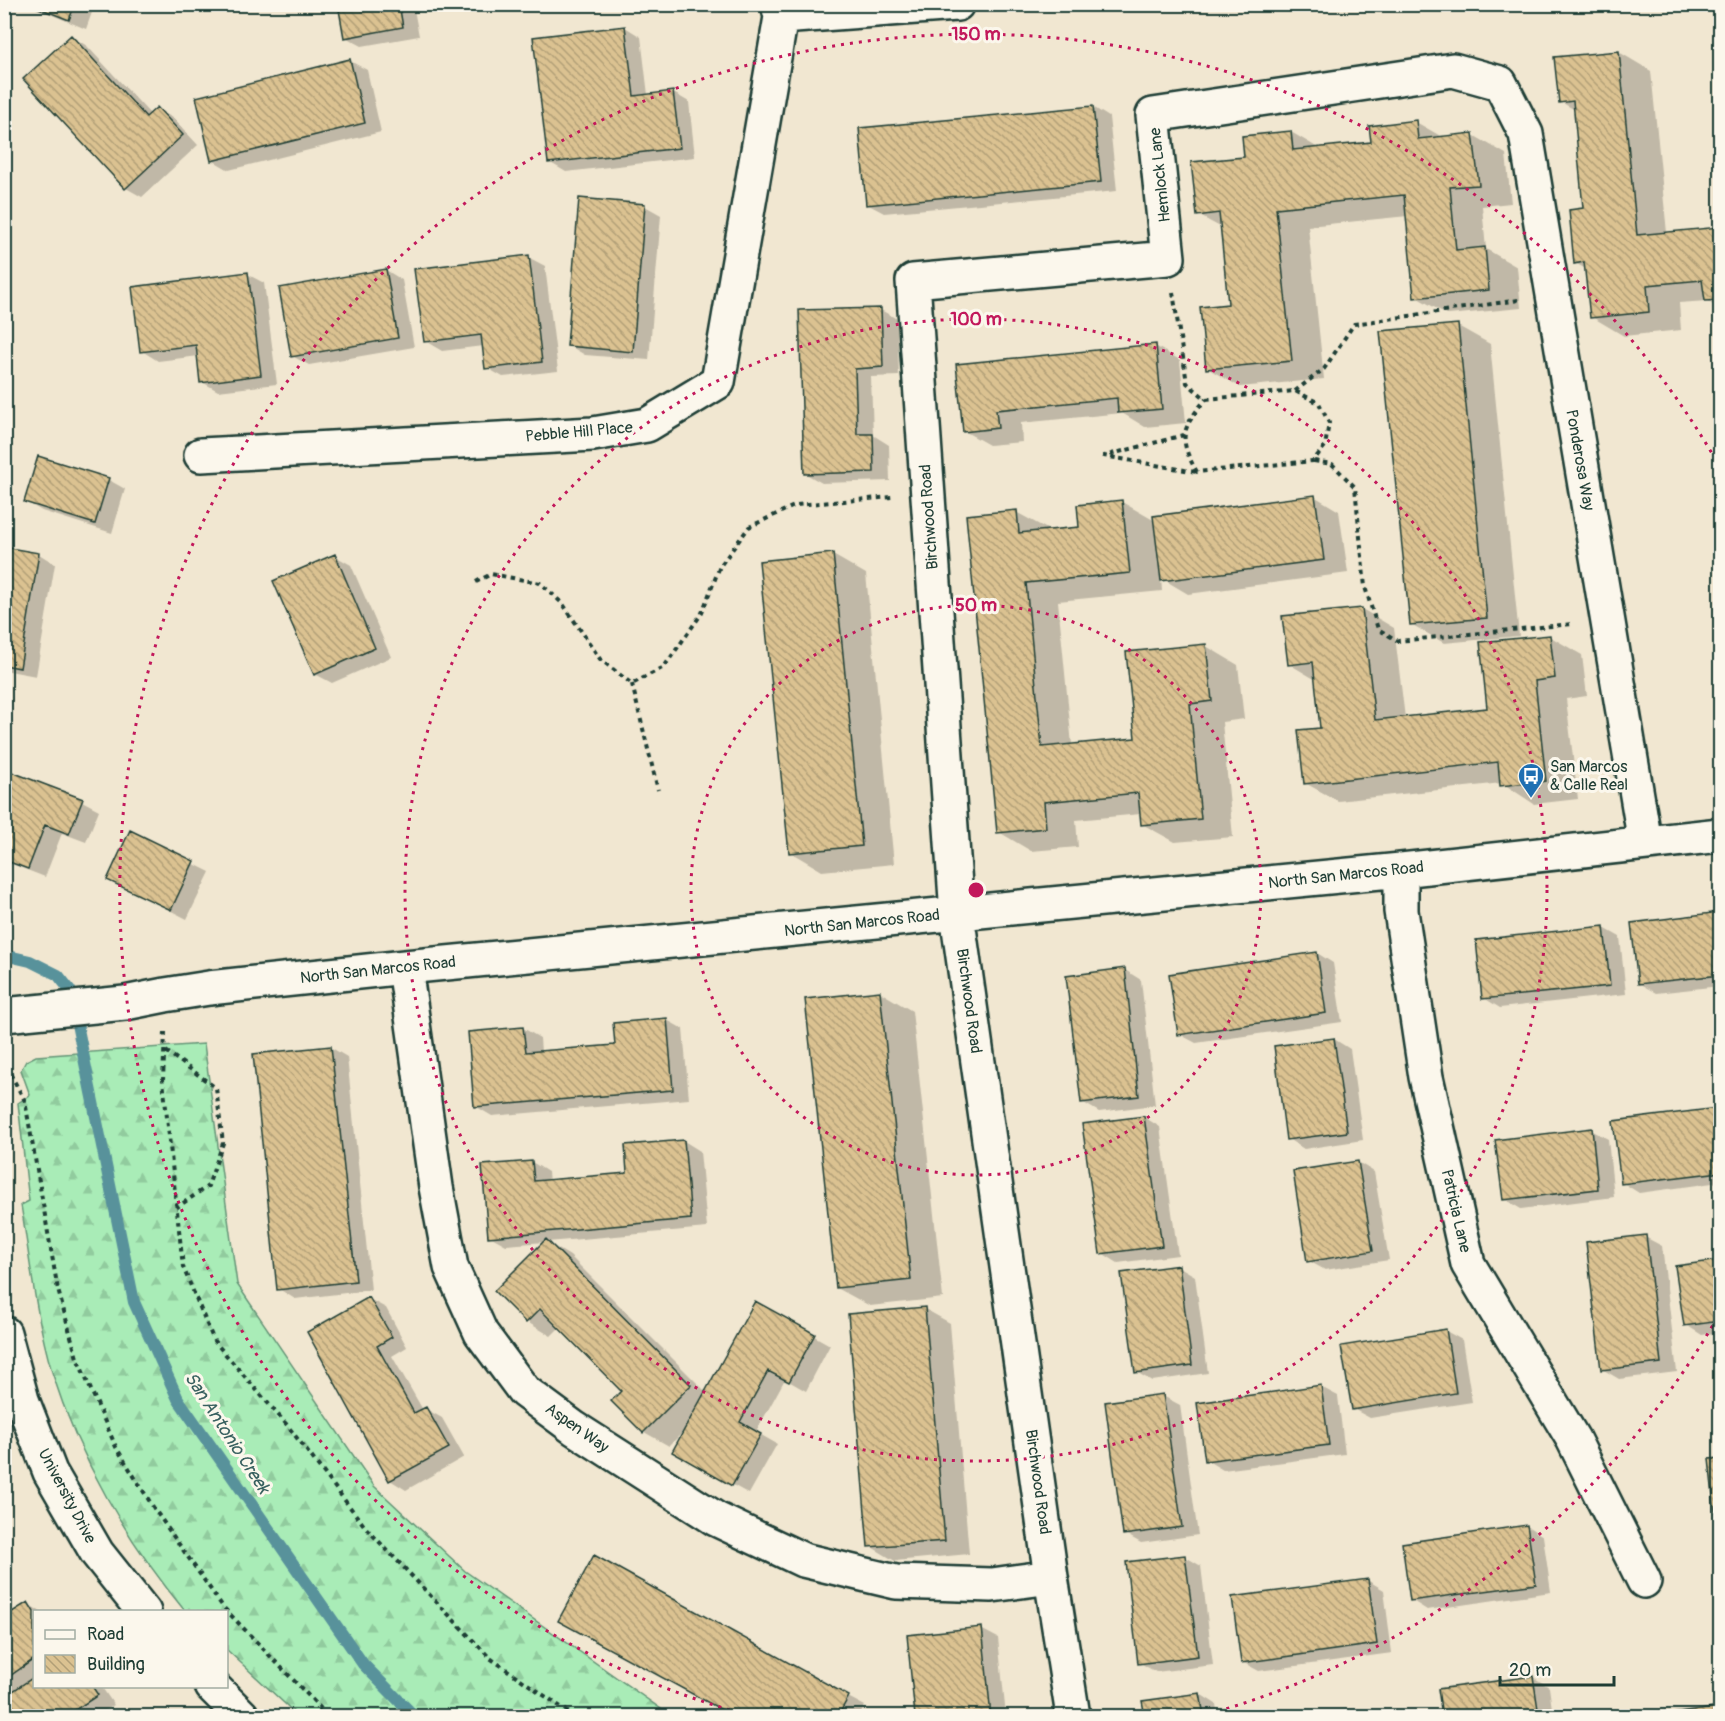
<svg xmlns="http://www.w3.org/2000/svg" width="1725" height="1721" viewBox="0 0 1725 1721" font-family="Pangolin,sans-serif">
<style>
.forest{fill:url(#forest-firs);stroke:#649476;stroke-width:1.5}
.shadow{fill:#0003}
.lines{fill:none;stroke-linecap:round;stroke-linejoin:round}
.stream{stroke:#59929b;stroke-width:12}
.building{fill:url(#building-back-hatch);stroke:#1f3d34;stroke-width:1.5}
.minor-casing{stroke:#1f3d34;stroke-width:38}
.path{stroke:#1f3d34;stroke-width:4;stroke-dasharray:4.5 4.5;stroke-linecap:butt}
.minor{stroke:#fbf7ec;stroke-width:33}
.ring{fill:none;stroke:#c2185b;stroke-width:3;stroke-dasharray:3 6}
.labels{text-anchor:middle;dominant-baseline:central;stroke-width:6;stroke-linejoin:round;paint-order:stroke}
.street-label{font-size:16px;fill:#1f3d34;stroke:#fbf7ec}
.poi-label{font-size:16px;fill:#1f3d34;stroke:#fbf7ec;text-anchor:start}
.water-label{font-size:18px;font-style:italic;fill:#37605f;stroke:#fbf7ec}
.centre{fill:#c2185b;stroke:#fbf7ec;stroke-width:3}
.ring-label{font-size:18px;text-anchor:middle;font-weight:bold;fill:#c2185b;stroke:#fbf7ec;stroke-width:6;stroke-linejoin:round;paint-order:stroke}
</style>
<defs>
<pattern id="forest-firs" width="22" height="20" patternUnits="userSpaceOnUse" patternTransform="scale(1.5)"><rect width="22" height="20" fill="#a9ecb7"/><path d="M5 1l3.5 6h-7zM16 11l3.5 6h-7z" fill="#91cb9e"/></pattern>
<pattern id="building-back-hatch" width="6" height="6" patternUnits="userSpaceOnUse" patternTransform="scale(1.5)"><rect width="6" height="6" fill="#dbc291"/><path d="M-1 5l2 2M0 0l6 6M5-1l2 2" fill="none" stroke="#b19f77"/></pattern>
</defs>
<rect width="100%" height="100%" fill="#f1e7d1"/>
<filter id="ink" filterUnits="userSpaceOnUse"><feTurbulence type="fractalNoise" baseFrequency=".0167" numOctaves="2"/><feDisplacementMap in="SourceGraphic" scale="12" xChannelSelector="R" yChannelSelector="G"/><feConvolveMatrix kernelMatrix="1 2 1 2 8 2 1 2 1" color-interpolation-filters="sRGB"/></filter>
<g filter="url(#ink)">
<path class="forest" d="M204,1044L237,1284L374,1486L465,1571L671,1716H298L227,1650L226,1612L185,1611C127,1541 79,1458 52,1372C36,1318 30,1260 21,1205L29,1201L18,1103L30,1095L21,1070L26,1061L36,1056Z"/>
<path class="shadow" d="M26,4H95L86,29Z
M340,4H413L419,36L362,46L345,37Z
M625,27L641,37L648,95L672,92L689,102L695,157L566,172L549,162Z
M71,36L87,46L151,115L157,109L173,118L198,145L142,197L126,188Z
M1619,52L1651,71L1667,233L1720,228V309L1707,301L1679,303L1681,330L1624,336L1592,317L1586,269L1575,263L1585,210L1575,110L1561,102Z
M350,61L367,70L381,132L229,170L212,160Z
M1093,107L1109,117L1117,191L884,213L867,204Z
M1416,122L1444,138L1473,135L1506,154L1511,203L1482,206L1486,249L1517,267L1521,308L1448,315L1416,297L1408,216L1308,226L1324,379L1240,387L1207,368L1229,305L1222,228L1198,215L1246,158L1291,132L1320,149L1372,144Z
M645,206L661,215L649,360L585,355L568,345Z
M528,257L545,266L558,371L503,377L487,368L483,346L442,351L425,341Z
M386,270L402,280L414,347L309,365L292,356Z
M247,274L264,283L277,384L218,391L202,382L199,356L158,361L142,351Z
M881,310L897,319L899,376L871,377L873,435L889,445L890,481L822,483L806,474Z
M1458,326L1490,344L1519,636L1444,643L1411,624Z
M1155,346L1180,360L1186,423L1145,427L1122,413L1021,423L1022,442L989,445L964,431L958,365Z
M39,458L109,480L125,489L112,533L42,511L26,502Z
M1314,496L1339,511L1348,573L1188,594L1161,578L1162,591L1058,601L1072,745L1136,739L1206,646L1238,665L1244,719L1222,722L1233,837L1175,842L1142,824L1141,814L1076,820L1078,847L1031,851L999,832L1016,512L1049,530L1081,528L1122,502L1155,521Z
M4,548L39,554L55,564L36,676L4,670Z
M833,555L866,574L894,864L822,871L790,852Z
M335,556L351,565L391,657L332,683L315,674Z
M1362,609L1394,628L1405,718L1489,709L1549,636L1582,655L1587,696L1566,699L1578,799L1534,804L1502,783L1338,801L1305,783L1322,729L1316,680L1289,664Z
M4,771L82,801L99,810L86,842L62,833L45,877L4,861Z
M130,832L210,872L187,919L109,879Z
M1720,914V986L1656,993L1640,984L1632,924Z
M1604,928L1620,937L1626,994L1500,1008L1484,998Z
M1317,953L1333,963L1342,1022L1196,1043L1179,1034Z
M1125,970L1141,980L1155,1105L1099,1112L1082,1102Z
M880,992L912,1011L943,1298L870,1306L837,1288Z
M667,1020L683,1029L689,1099L492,1116L475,1106L523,1028L540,1038L541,1052L616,1046Z
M1334,1039L1350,1049L1363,1140L1304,1149L1288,1139Z
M330,1047L347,1057L371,1290L295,1299L279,1289Z
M1716,1110L1720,1112V1182L1639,1193L1623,1183Z
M1144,1117L1160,1127L1178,1255L1118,1263L1102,1253Z
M1591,1130L1608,1139L1614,1197L1521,1209L1504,1199Z
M684,1141L700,1151L707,1228L547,1242L570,1256L707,1393L756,1303L830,1345L806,1391L785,1379L756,1432L777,1444L749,1494L674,1452L686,1429L669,1446L644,1432L613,1401L623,1391L560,1327L551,1336L527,1322L545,1242L506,1245L490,1236L532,1162L548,1172L549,1182L629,1175Z
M1358,1162L1374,1172L1389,1260L1325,1270L1309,1261Z
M1645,1237L1662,1246L1677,1372L1619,1379L1602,1369Z
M1720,1261V1332L1702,1335L1686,1325L1677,1267Z
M1178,1266L1195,1276L1208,1373L1152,1381L1136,1372Z
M369,1299L386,1308L407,1347L392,1356L423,1410L426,1409L442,1418L464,1457L406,1490L390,1480Z
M925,1309L950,1323L969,1554L895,1561L870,1546Z
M1446,1331L1462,1340L1472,1402L1370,1418L1353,1409Z
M1321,1387L1338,1396L1345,1454L1223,1470L1206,1460Z
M1163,1396L1180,1405L1198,1535L1141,1543L1125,1534Z
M1720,1460V1524L1717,1523L1711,1461Z
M1527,1526L1543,1536L1551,1592L1427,1610L1411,1600Z
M4,1534L9,1539L4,1543Z
M1184,1556L1201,1566L1213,1665L1156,1672L1140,1663Z
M1367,1580L1384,1590L1392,1653L1259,1671L1242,1662Z
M28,1604L41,1612H34V1686H101L114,1705L96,1716H4V1612L8,1617Z
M576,1629L848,1697L865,1706L859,1716H735Z
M981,1629L998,1638L1006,1716H916L908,1637Z
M1533,1677L1549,1687L1553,1716H1444L1440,1690Z
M1200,1694L1216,1704L1218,1716H1146L1144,1703Z
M1720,1709V1716L1674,1715Z
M1383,1713L1389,1716H1360Z"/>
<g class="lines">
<path class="stream" d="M4,955L30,961L58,975L70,990L134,1302L178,1399L363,1664L414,1716"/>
</g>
<path class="building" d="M29,4H75L69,20Z
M338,4H399L403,27L344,38Z
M625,26L634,96L673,91L680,148L548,163L533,37Z
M71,35L146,117L157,107L183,135L125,189L23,79Z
M1619,51L1637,235L1720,227V300L1705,301L1702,280L1647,285L1649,312L1590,318L1584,262L1574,264L1569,210L1583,208L1573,101L1559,103L1554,57Z
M350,59L365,123L211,161L196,97Z
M1093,106L1101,182L866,205L859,128Z
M1416,120L1418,139L1473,133L1479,185L1450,187L1456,250L1485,247L1489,290L1414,298L1404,195L1276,208L1292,361L1206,369L1200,307L1228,304L1219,213L1197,216L1191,162L1244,157L1242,136L1291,131L1293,150L1371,142L1369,126Z
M579,198L645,204L633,352L567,346Z
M529,255L542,362L485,369L481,335L424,342L414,269Z
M386,269L398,338L291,357L279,288Z
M248,272L261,375L200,383L196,345L140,352L132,287Z
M881,308L883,367L855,369L857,434H873L874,472L804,474L799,310Z
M1458,324L1487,618L1410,625L1380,331Z
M1156,344L1162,409L1118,413L1117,398L996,410L998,428L963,432L956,364Z
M38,456L109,478L95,524L24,502Z
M1315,495L1324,560L1161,581L1153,516Z
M1122,500L1130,573L1026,583L1042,747L1135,738L1126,652L1206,644L1212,701L1190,704L1201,819L1141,825L1138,793L1044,802L1046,828L997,833L966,515L1017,510L1019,533L1079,527L1077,505Z
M4,547L39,553L20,668L4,665Z
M833,553L862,846L789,853L759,561Z
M335,554L375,648L314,675L273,581Z
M1362,608L1375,720L1487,708L1480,642L1550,635L1555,678L1535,681L1546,781L1500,786L1498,762L1304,784L1298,730L1320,728L1313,662L1288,665L1282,616Z
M4,769L83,799L69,834L45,825L28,869L4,860Z
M130,830L194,861L171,910L107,880Z
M1720,912V975L1638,984L1631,923Z
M1604,926L1610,986L1482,999L1476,940Z
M1317,952L1326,1013L1178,1035L1169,974Z
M1125,968L1139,1096L1081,1103L1066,976Z
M880,991L911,1280L836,1288L805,999Z
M667,1018L673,1090L474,1107L468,1032L523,1027L526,1052L615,1045L613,1023Z
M1334,1038L1347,1132L1286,1140L1274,1046Z
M331,1046L356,1281L277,1290L253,1054Z
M1717,1108L1720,1139V1172L1621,1184L1613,1121Z
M1144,1116L1162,1246L1100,1254L1082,1124Z
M1592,1128L1598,1189L1503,1200L1495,1140Z
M684,1140L691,1219L488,1237L482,1165L532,1161L534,1181L627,1173L625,1145Z
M1358,1161L1373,1251L1307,1262L1293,1171Z
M1646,1235L1661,1363L1601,1370L1586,1242Z
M546,1239L691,1385L643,1433L611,1401L621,1391L540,1309L526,1323L494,1291Z
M1720,1260V1321L1684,1326L1675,1266Z
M1179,1265L1192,1365L1135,1373L1121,1273Z
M369,1297L392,1337L377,1346L414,1413L426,1407L449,1448L389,1481L307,1332Z
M755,1301L815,1334L789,1382L768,1371L740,1422L761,1434L732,1486L672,1452Z
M925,1307L945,1541L868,1547L848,1314Z
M1446,1329L1456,1393L1352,1410L1341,1346Z
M1321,1385L1329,1445L1205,1461L1197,1403Z
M1163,1394L1182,1527L1123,1535L1105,1402Z
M1720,1458V1523L1716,1524L1709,1459Z
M1527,1525L1536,1584L1410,1601L1402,1543Z
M594,1555L849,1696L838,1716H733L558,1621Z
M1185,1555L1198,1656L1138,1664L1126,1562Z
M1368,1579L1377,1644L1241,1663L1232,1597Z
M28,1602L34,1612V1659L4,1680V1617Z
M982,1627L991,1716H915L907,1635Z
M1533,1676L1539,1716H1442L1438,1689Z
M34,1677V1686H92L98,1695L66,1716H4V1697Z
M1200,1693L1204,1716H1145L1142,1701Z
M1720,1707V1716H1672V1714Z
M1383,1712L1384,1716H1349Z"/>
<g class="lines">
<g class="minor-casing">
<path id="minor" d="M781,17L957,4
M201,455L593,434L647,425L718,382L781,17L778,4
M1401,870V911L1426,1077L1468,1264L1573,1439L1644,1581
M405,967L436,1187L451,1267L481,1333L524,1391L574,1428L716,1519L803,1560L896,1582L992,1585L1051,1577
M4,1015L125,1003L165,995L209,988L405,967L1401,870L1720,835
M4,1333L22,1400L50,1472L97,1553L144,1612
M212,1686L242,1716
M1073,1716L1051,1577L957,914L913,281L1168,258L1153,115L1453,70L1500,83L1526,134L1645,843"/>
</g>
<path class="path" d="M1173,292L1187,383L1206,399L1295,391L1319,403L1329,423L1325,446L1313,461L1197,472C1177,438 1182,428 1206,399
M1295,391L1324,369L1354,324L1519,300
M1184,435L1104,456L1196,472
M1314,461L1332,464L1355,487L1365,587L1378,629L1398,641L1572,624
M476,582L491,574L540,583L563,604L600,659L632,684L664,667L702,613L720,566L749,527L796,505L892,497
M632,684L658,790
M165,1032L163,1080L183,1267L214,1341L287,1425L366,1528L490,1658L574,1716
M166,1051L216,1088L223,1143L208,1186L176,1208
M6,1066L25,1101L58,1290L77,1358L116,1447L155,1510L223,1607L328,1716"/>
<use href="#minor" class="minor"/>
</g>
</g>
<g class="ring">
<circle cx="976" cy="890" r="285"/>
<circle cx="976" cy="890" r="571"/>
<path d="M1717 1318A856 856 0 0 1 1205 1715M747 1715A856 856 0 1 1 1717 462"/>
</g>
<defs>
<g id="bus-pin" transform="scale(1.35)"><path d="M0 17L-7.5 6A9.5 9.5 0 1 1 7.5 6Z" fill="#1f6fb2" stroke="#fbf7ec"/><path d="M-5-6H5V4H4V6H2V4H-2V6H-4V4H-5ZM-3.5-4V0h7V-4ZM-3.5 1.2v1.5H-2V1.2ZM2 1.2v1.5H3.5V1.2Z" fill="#fff"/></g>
</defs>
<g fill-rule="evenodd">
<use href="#bus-pin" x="1531" y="776"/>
</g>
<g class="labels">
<g class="street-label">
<text transform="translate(1160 175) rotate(-96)">Hemlock Lane</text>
<text transform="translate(579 432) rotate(-5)">Pebble Hill Place</text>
<text transform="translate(1580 460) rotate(80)">Ponderosa Way</text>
<text transform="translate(929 517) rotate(-94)">Birchwood Road</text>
<text transform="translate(1346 875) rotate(-6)">North San Marcos Road</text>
<text transform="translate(862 923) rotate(-6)">North San Marcos Road</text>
<text transform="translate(378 970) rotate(-6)">North San Marcos Road</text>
<text transform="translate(969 1001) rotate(82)">Birchwood Road</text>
<text transform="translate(1456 1211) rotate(77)">Patricia Lane</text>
<text transform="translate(577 1428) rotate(35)">Aspen Way</text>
<text transform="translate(1038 1482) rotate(82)">Birchwood Road</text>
<text transform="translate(67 1496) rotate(62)">University Drive</text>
</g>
<g class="poi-label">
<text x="1550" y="767">San Marcos<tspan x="1550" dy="18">&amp; Calle Real</tspan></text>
</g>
<g class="water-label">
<text transform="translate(227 1433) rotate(57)">San Antonio Creek</text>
</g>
</g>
<circle cx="976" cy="890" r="9" class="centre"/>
<g class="ring-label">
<text x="976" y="40">150 m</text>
<text x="976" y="325">100 m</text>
<text x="976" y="611">50 m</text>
</g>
<rect width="1725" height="1721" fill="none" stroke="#fbf7ec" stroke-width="24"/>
<rect x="12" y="12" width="1701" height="1697" fill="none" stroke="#1f3d34" stroke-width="2" filter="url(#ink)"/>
<rect x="33" y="1610" width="195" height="78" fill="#fbf7ec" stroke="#a3ada2" stroke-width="1.5"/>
<rect x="45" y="1630" width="30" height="9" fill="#fbf7ec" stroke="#a3ada2" stroke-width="1.5"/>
<text x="87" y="1640" font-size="18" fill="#1f3d34">Road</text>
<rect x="45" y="1655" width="30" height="18" fill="url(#building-back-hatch)" stroke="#a3ada2" stroke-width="1.5"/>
<text x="87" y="1670" font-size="18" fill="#1f3d34">Building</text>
<path d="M1500 1676v9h114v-9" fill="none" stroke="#1f3d34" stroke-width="3"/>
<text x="1509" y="1676" font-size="18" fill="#1f3d34" stroke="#fbf7ec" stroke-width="4.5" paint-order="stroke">20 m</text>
</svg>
